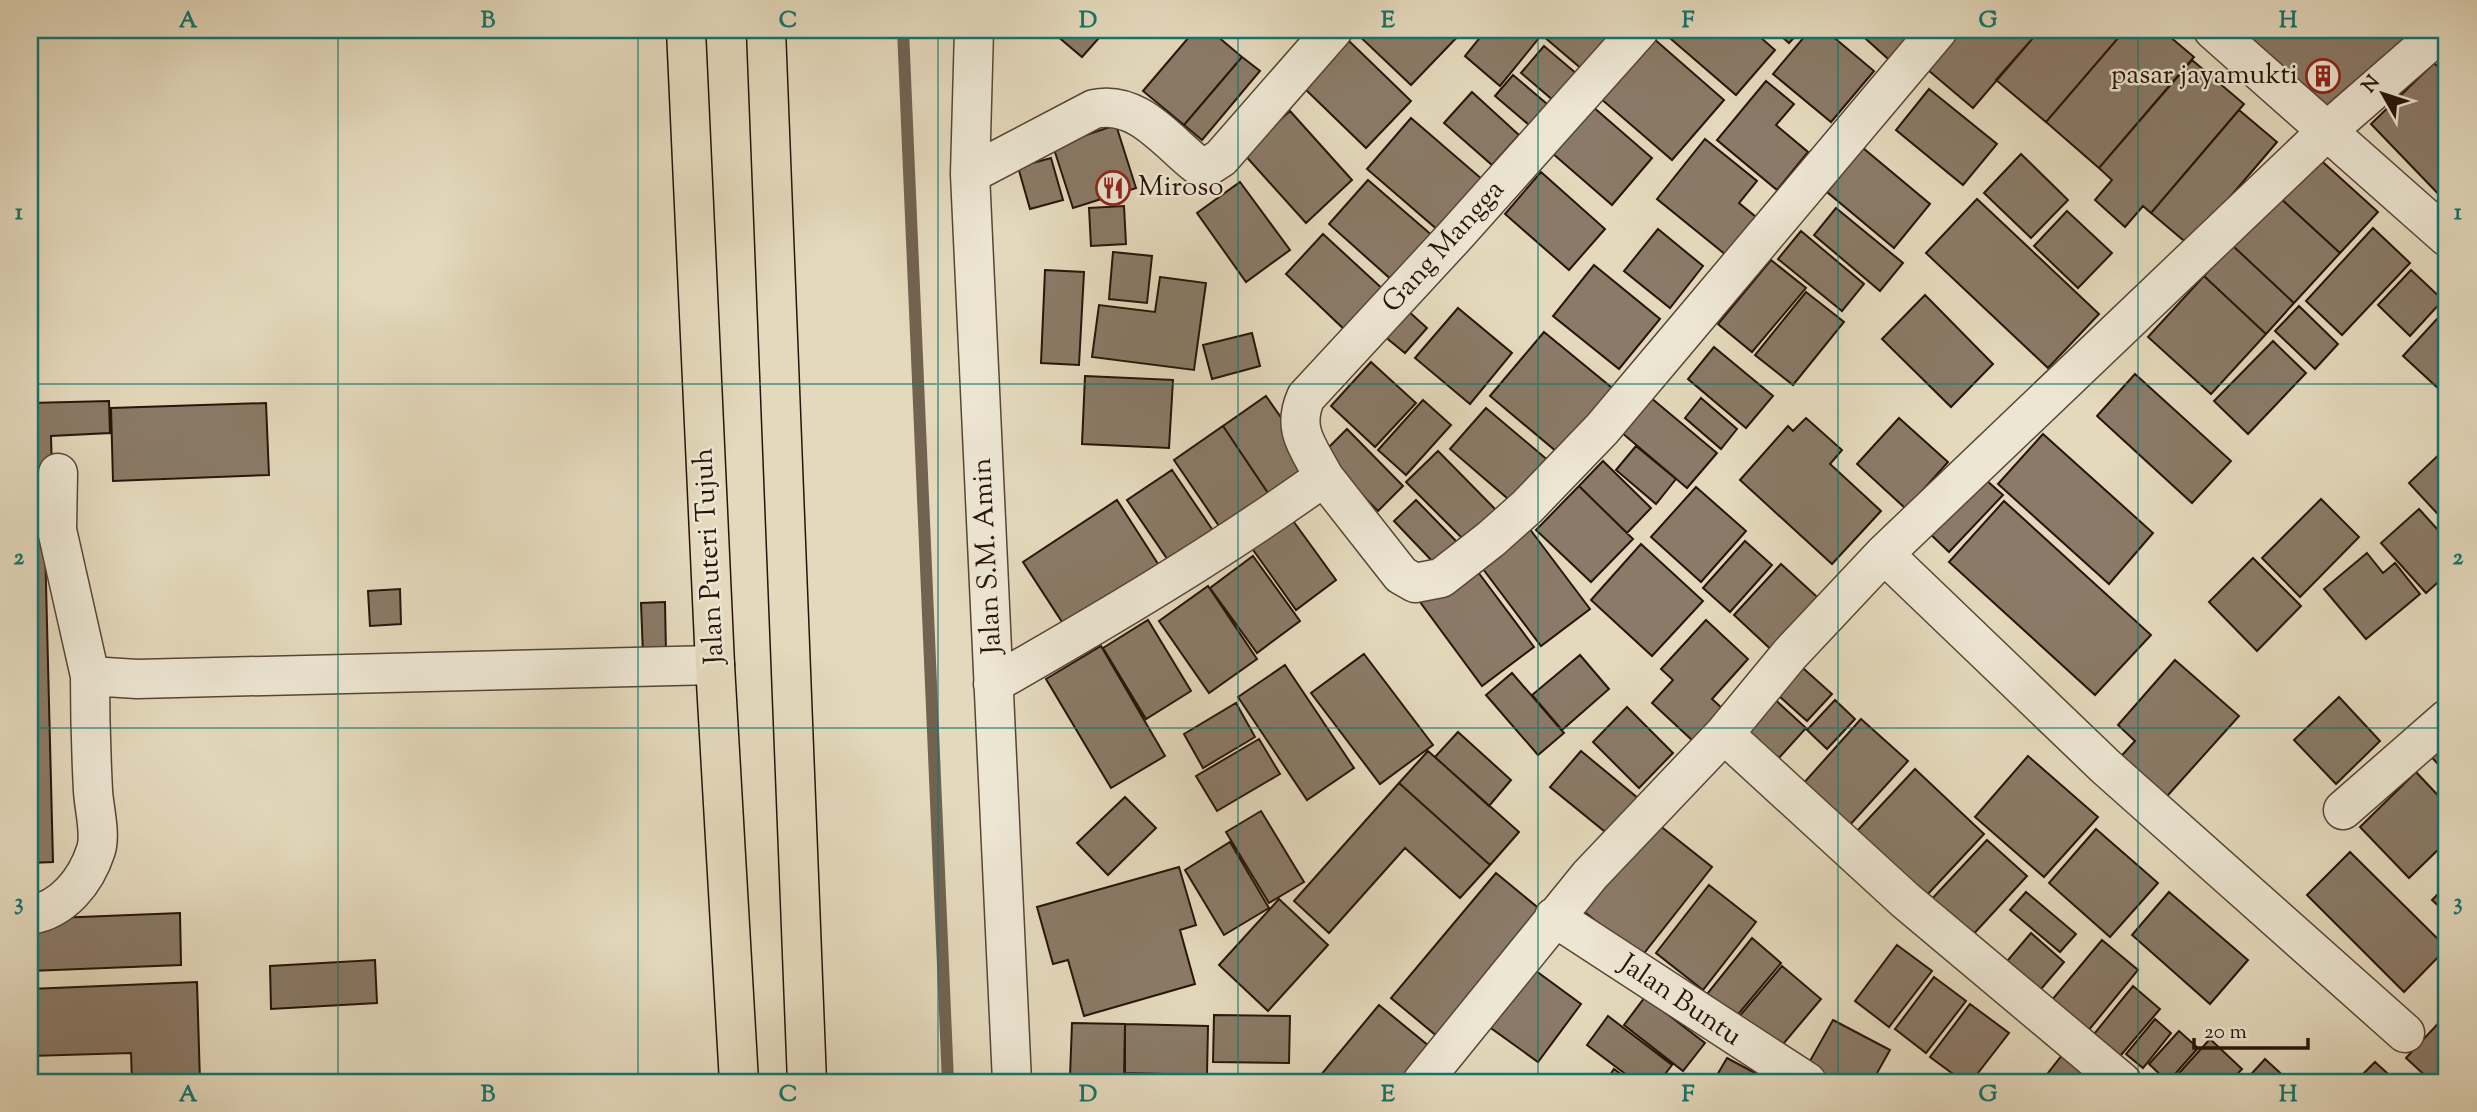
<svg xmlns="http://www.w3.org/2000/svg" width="2477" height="1112" viewBox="0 0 2477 1112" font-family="'Sorts Mill Goudy',serif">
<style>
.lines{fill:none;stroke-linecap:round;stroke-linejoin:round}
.stream{stroke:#726250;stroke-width:12}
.building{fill:#8a7a67;stroke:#28140a;stroke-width:2}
.minor-casing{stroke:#574536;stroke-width:41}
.highway-casing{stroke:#28140a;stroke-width:41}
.minor{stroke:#ede6d3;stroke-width:38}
.highway{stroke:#e4d9bc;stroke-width:38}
.grid{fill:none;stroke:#0f766e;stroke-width:2;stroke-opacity:0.55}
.labels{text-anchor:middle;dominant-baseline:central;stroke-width:5;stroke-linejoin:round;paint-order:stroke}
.poi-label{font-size:28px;fill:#28140a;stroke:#ede6d3;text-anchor:end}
.street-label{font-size:28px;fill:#28140a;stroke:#ede6d3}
.neatline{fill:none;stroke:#0f766e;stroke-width:2.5}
.grid-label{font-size:23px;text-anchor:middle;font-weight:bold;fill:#0f766e}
</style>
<rect width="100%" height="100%" fill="#e4d9bc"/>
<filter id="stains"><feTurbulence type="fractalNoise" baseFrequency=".00286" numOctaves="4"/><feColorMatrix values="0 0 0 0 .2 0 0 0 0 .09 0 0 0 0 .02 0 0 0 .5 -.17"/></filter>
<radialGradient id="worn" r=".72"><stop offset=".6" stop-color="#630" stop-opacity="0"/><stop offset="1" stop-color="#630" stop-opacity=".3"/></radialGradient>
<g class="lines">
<path class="stream" d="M903,30L948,1082"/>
</g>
<path class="building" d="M1050,30H1106L1082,57Z
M1195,30H1210L1242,57L1184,125L1143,91Z
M1358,30H1457L1461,33L1411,85L1355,32Z
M1486,30H1529L1539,38L1500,86L1465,56Z
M1536,30H1617L1583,70Z
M1667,30H1752L1775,50L1736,95L1664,33Z
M1774,30H1801L1789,43Z
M1810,30H1825L1874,71L1831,122L1773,74Z
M1856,30H1929L1896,66Z
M1953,30H2040L1973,108L1922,65Z
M2040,30H2125L2046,122L1996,80Z
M2125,30H2162L2194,57L2099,168L2046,122Z
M2232,30H2416L2322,122Z
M1653,38L1724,100L1672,160L1600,98Z
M1349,41L1411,101L1366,148L1304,88Z
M1544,46L1584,80L1561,107L1521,73Z
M1242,57L1260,71L1202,140L1184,125Z
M2192,60L2244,104L2151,213L2143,206L2125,227L2095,200L2112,180L2099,168Z
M2434,63L2447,76V203L2371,124Z
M1513,75L1553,109L1535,130L1495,96Z
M1766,81L1794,104L1776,125L1808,152L1777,190L1717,140Z
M1929,89L1997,144L1963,185L1896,130Z
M1472,92L1519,135L1492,165L1444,123Z
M1592,106L1652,158L1612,205L1552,153Z
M2239,110L2277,142L2189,245L2151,213Z
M1290,111L1352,180L1306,223L1243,153Z
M1411,118L1483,180L1439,231L1367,169Z
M1116,125L1136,188L1073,208L1053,146Z
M1705,139L1757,181L1739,203L1756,217L1726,255L1657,199Z
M1863,148L1930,204L1894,248L1827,192Z
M2021,154L2068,200L2031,238L1984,193Z
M2315,155L2378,212L2340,253L2278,196Z
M1051,158L1063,200L1030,209L1018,167Z
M1541,172L1605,229L1569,270L1505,214Z
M1368,180L1434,237L1394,282L1329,224Z
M1240,182L1290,250L1246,282L1197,213Z
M2278,196L2340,253L2294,303L2232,245Z
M1977,199L2099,314L2048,368L1926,253Z
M1124,206L1126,244L1091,246L1089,208Z
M1836,208L1903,263L1880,291L1814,235Z
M2067,211L2112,253L2078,288L2034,246Z
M2373,228L2410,263L2342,335L2306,301Z
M1658,229L1703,266L1670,308L1624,271Z
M1801,231L1864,284L1842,311L1778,259Z
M1323,234L1386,292L1348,333L1286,274Z
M2232,245L2294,303L2266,334L2204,276Z
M1113,252L1152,256L1147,303L1109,299Z
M1771,260L1806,288L1752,352L1718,324Z
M1594,265L1660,319L1619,369L1553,316Z
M1045,270L1084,272L1079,365L1041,363Z
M2411,270L2443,300L2410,336L2378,305Z
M2204,276L2266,334L2211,394L2148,337Z
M1160,277L1206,283L1194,370L1092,357L1099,305L1155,312Z
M1806,292L1844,322L1793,385L1755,355Z
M1925,295L1993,364L1951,407L1882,339Z
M2299,306L2338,344L2315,369L2275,331Z
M1458,308L1512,353L1470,404L1415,358Z
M2447,308V383L2440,390L2403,356Z
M1407,310L1427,328L1405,353L1384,336Z
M1544,332L1617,392L1563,457L1490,396Z
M1252,333L1260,366L1212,379L1203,345Z
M2273,341L2306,373L2248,434L2214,401Z
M1714,347L1773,396L1746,428L1688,379Z
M1371,362L1416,403L1375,447L1331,406Z
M2135,374L2231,461L2192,503L2097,416Z
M1085,376L1173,380L1169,448L1082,444Z
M1644,392L1717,453L1687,488L1615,427Z
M1266,396L1312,462L1268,493L1223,426Z
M1701,398L1737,429L1721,449L1685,418Z
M1423,400L1451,425L1406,475L1378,450Z
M109,401L110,433L51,436L52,471L30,472V403Z
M266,403L269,475L113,481L111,408Z
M1486,408L1550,462L1514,504L1450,449Z
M1806,418L1842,450L1830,464L1881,511L1832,564L1740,480L1788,426L1793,431Z
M1899,418L1948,462L1906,509L1857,464Z
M1223,426L1268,493L1219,526L1174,460Z
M1347,429L1403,486L1378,511L1322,454Z
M2043,434L2153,533L2109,584L1998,484Z
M1636,446L1676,479L1656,504L1616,470Z
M2447,447V524L2409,483Z
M1438,451L1498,512L1467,543L1406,482Z
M1603,461L1651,508L1627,533L1579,486Z
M1172,470L1214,532L1170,563L1127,500Z
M1977,472L2003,495L1949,552L1924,528Z
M1579,486L1633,539L1591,582L1536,530Z
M1696,487L1746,531L1701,582L1651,537Z
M2321,499L2359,537L2300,597L2262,558Z
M1117,500L1160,567L1066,628L1023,562Z
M1416,500L1457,542L1435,564L1394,521Z
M2004,501L2151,635L2095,695L1949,562Z
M44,505L53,862L30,863V506Z
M2419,509L2447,540V574L2426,593L2381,543Z
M1291,518L1336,580L1296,610L1251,547Z
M1529,528L1590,609L1541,646L1480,565Z
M1745,541L1772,565L1730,612L1703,588Z
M1641,544L1703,601L1652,656L1591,600Z
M2367,553L2383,573L2395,563L2420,594L2366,639L2324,589Z
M1253,556L1300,621L1257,653L1210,588Z
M2253,558L2301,606L2257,651L2209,602Z
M1472,564L1534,647L1482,686L1420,602Z
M1781,564L1826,605L1778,656L1734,615Z
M1208,586L1257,659L1209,693L1159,621Z
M400,589L401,624L370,626L368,591Z
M665,602L666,654L643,655L641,603Z
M1148,620L1191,691L1146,719L1103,648Z
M1706,620L1748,659L1712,699L1723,709L1693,741L1652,703L1673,680L1661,669Z
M1101,646L1165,756L1111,788L1046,679Z
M1364,654L1433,745L1380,784L1311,693Z
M1580,655L1609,689L1562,730L1532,695Z
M2175,660L2239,716L2160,804L2114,764L2135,741L2118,725Z
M1795,661L1832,694L1807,721L1770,688Z
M1285,665L1354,768L1307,800L1238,697Z
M1512,673L1564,733L1538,755L1486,695Z
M1769,694L1806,728L1777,760L1740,726Z
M2339,697L2380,741L2336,784L2294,740Z
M1835,700L1855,719L1827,749L1807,730Z
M1236,703L1255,737L1203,768L1184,734Z
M1627,707L1673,753L1639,788L1593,742Z
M1861,719L1908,761L1848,827L1802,785Z
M2447,731V774L2426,751Z
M1458,732L1511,780L1489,806L1435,757Z
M1259,739L1280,774L1217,811L1196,776Z
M1428,751L1519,832L1490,865L1399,783Z
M1581,751L1639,799L1609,835L1550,787Z
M2028,756L2098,817L2044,877L1975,817Z
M1915,769L1984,834L1927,895L1857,831Z
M2416,772L2447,805V841L2409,878L2360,827Z
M1399,783L1490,865L1460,898L1405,848L1329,933L1294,901Z
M1125,797L1156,828L1108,875L1077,843Z
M1261,811L1304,882L1269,903L1226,832Z
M1654,821L1712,867L1641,957L1582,910Z
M2096,829L2158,883L2110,937L2049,883Z
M1987,840L2027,876L1969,939L1929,902Z
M1230,842L1269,908L1224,935L1185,870Z
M2350,852L2447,948L2404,992L2307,895Z
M1179,867L1196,925L1180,930L1195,984L1084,1016L1068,960L1053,964L1037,907Z
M1496,873L1548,916L1444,1042L1391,998Z
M1709,885L1756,922L1703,990L1656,953Z
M2447,885V914L2432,900Z
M2026,892L2076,934L2060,952L2010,910Z
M2169,892L2248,960L2210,1004L2132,935Z
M1279,899L1328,945L1268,1011L1219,965Z
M180,913L181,965L30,971V919Z
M2031,933L2064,962L2036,995L2003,966Z
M1752,938L1781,963L1735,1018L1707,994Z
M2102,940L2138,970L2088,1031L2051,1001Z
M1897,945L1932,971L1889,1027L1855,1001Z
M375,960L377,1003L271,1009L270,966Z
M1782,966L1821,999L1778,1050L1738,1018Z
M1532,968L1581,1004L1538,1062L1488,1026Z
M1934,977L1966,1001L1926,1053L1895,1029Z
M197,982L200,1082H132L131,1053L30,1056V989Z
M2133,986L2160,1009L2116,1061L2090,1039Z
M1645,997L1705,1043L1683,1071L1624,1025Z
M1970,1004L2009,1033L1971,1082H1964L1930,1057Z
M1379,1005L1435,1051L1409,1082H1315Z
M2447,1014V1082H2432L2406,1058Z
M1214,1015L1290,1016L1289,1063L1213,1062Z
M1608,1016L1672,1065L1659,1082H1636L1587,1045Z
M2155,1019L2171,1033L2143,1068L2126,1054Z
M1833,1020L1890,1050L1872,1082H1832L1806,1068Z
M1072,1023L1125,1024L1124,1078L1070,1077Z
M1125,1024L1208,1026L1207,1075L1125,1073Z
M2179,1031L2198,1048L2168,1082L2149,1064Z
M2210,1039L2242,1069L2230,1082H2171Z
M2066,1050L2107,1082H2041Z
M1727,1058L1772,1082H1713Z
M2265,1059L2290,1082H2244Z
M2375,1062L2397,1082H2355Z
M1614,1069L1632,1082H1605Z"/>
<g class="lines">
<g class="minor-casing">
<path id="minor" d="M974,30L970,174L1012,1082
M2213,30L2447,237
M970,174L1094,109C1137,100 1165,139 1196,164L1207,167L1221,158L1333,30
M58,473L57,530L90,676
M1324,477C1309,448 1291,430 1306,397L1454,237L1639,30
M1884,554L2106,767L2405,1033
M993,684C1107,619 1218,553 1324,477L1401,575L1415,583L1441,578L1491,539L1527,507L1602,429L1938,30
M1724,734L1905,900L2122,1082
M2343,810L2447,719
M30,915C63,910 86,881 96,850C101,834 94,808 93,791C91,752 90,715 90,676L137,679L715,665
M1554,917L1807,1082
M1422,1082L1590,875L1724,734L1790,654L1884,554L2327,131L2443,30"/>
</g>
<g class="highway-casing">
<path id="highway" d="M686,30L715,665L739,1082
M766,30L807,1082"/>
</g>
<use href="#minor" class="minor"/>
<use href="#highway" class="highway"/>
</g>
<path class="grid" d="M338,30V1082M638,30V1082M938,30V1082M1238,30V1082M1538,30V1082M1838,30V1082M2138,30V1082M30,384H2447M30,728H2447"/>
<defs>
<g id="building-ring" transform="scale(1.75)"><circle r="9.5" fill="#ede6d3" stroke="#8f2418" stroke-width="1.5"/><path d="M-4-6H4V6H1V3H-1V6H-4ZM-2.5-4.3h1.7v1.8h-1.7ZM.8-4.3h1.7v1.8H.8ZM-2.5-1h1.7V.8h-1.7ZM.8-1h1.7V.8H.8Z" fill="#8f2418"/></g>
<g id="restaurant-ring" transform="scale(1.75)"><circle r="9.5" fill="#ede6d3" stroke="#8f2418" stroke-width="1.5"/><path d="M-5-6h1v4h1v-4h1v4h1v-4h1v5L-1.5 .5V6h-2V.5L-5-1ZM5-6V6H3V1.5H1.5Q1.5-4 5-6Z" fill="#8f2418"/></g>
</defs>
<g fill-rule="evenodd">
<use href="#building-ring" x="2323" y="76"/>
<use href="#restaurant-ring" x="1113" y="188"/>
</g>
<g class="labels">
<g class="poi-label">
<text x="2298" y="76">pasar jayamukti</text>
<text x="1138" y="188" text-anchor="start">Miroso</text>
</g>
<g class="street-label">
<text transform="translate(1444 247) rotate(-48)">Gang Mangga</text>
<text transform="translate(710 556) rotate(-93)">Jalan Puteri Tujuh</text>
<text transform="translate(988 556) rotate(-93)">Jalan S.M. Amin</text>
<text transform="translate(1680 1001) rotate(34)">Jalan Buntu</text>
</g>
</g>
<rect width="2477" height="1112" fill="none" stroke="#e4d9bc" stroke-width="77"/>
<g transform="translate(2383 94) rotate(309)" stroke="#ede6d3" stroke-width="5" paint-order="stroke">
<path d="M0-5L12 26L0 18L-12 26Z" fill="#28140a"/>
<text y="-10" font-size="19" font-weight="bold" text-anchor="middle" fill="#28140a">N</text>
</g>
<path d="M2194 1038v10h114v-10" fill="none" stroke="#28140a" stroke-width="3.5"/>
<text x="2204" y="1038" font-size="21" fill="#28140a" stroke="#ede6d3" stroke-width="5" paint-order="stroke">20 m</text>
<rect x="38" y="38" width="2400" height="1036" class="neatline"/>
<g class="grid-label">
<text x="188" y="27">A</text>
<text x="488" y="27">B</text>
<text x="788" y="27">C</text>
<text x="1088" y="27">D</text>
<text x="1388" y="27">E</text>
<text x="1688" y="27">F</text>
<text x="1988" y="27">G</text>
<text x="2288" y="27">H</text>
<text x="19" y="219">1</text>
<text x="2458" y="219">1</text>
<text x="19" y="564">2</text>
<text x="2458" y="564">2</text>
<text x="19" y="909">3</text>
<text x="2458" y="909">3</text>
<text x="188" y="1101">A</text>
<text x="488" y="1101">B</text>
<text x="788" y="1101">C</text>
<text x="1088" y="1101">D</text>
<text x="1388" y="1101">E</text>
<text x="1688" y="1101">F</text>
<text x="1988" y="1101">G</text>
<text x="2288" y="1101">H</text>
</g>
<rect width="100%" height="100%" filter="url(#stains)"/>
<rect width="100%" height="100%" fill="url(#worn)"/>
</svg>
